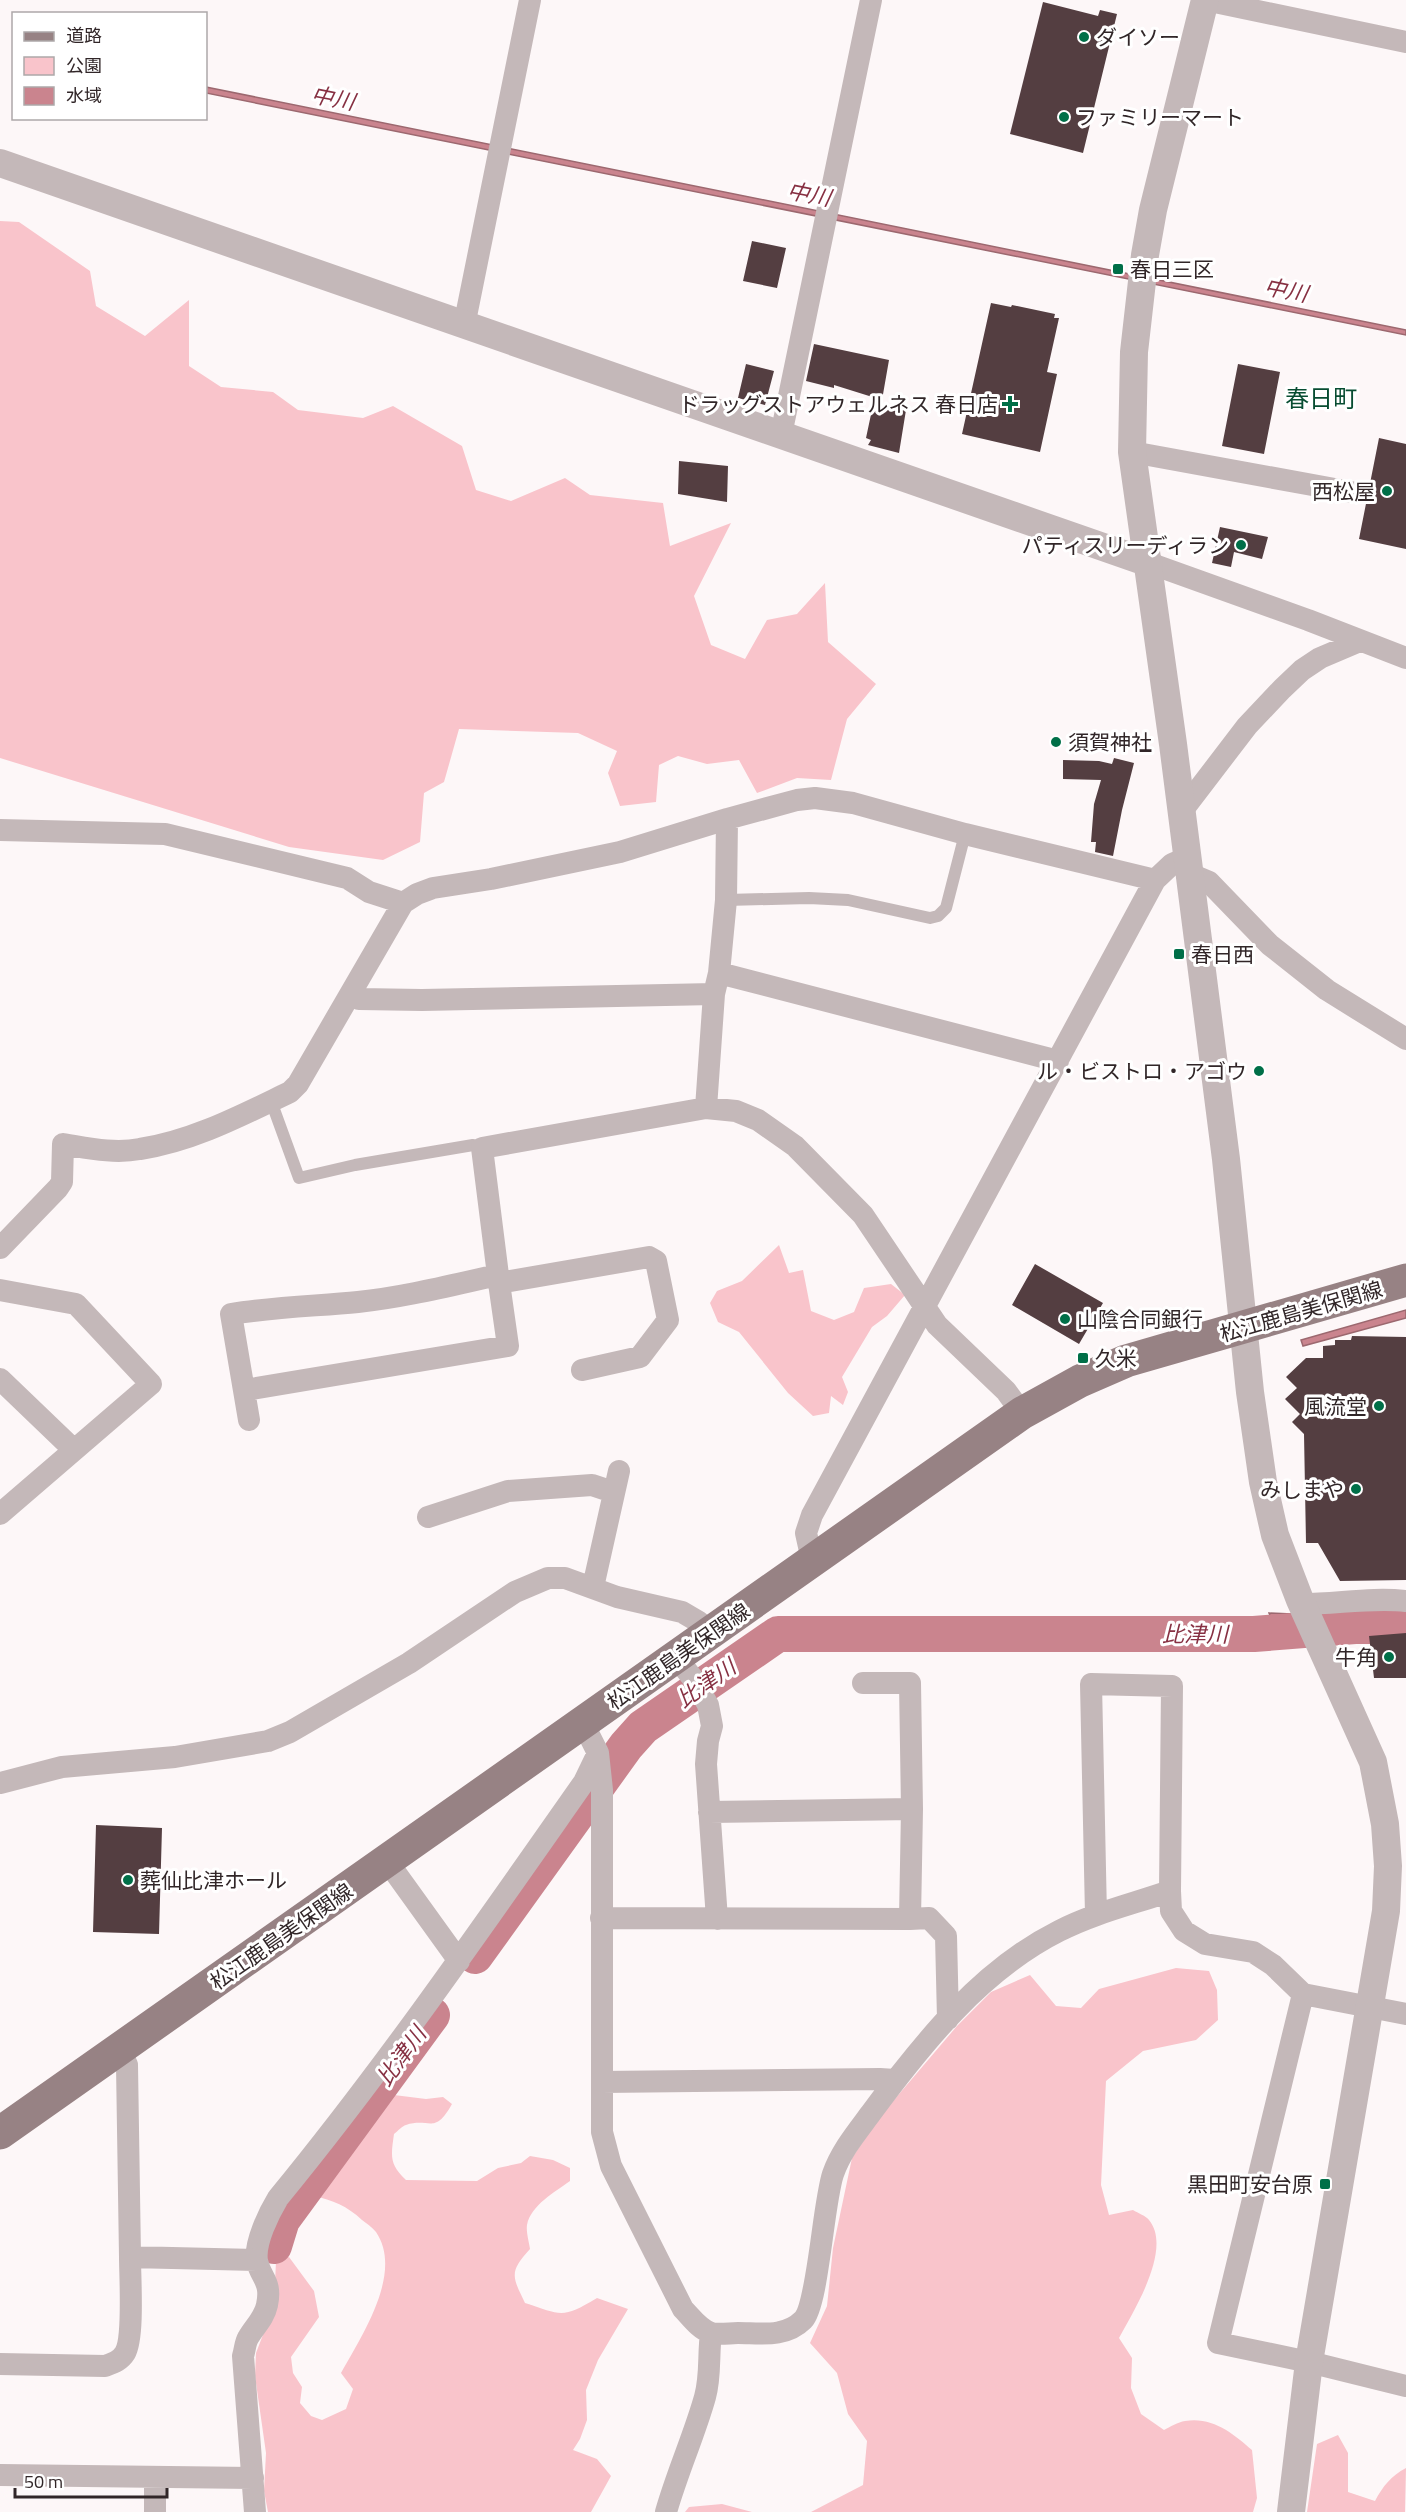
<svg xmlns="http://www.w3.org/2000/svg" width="1406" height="2512" viewBox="0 0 1406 2512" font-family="'Titillium Web','Noto Sans JP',sans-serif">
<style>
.green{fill:#f9c4cb}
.water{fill:#ca848e;stroke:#9c686f;stroke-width:1.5}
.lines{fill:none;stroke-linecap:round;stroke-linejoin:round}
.river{stroke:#ca848e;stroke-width:36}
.building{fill:#543e41}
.path{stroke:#afa7a8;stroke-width:4;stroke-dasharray:3 4.5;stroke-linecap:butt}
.service{stroke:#c4b8b9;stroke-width:12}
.minor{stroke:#c4b8b9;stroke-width:22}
.tertiary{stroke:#c4b8b9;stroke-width:28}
.primary{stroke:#978284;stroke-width:33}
.poi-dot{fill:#006f48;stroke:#fff;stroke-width:2}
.labels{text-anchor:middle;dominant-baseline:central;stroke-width:6;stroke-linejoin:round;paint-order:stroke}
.poi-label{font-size:21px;fill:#312628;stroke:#fff;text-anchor:start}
.street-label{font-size:21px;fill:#312628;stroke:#fff}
.water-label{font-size:22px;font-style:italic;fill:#873143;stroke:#fff}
.quarter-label{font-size:24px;fill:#084d32;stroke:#fff}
</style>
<rect width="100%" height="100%" fill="#fdf7f8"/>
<path class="green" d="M0,221L19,222L90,271L96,306L145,336L189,300V366L221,387L273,392L298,410L363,418L393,406L462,446L476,490L511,501L565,478L590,495L663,503L670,546L731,523L694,596L711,645L745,659L767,620L797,614L825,583L828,642L876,684L847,719L831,780L797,778L757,793L739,760L707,764L678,756L659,765L656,802L620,806L608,773L617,751L578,733L459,729L444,782L424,793L420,842L383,860L289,847L0,758Z
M779,1245L789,1273L803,1270L811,1311L834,1320L854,1312L864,1288L891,1284L905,1295L887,1316L872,1327L842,1377L848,1392L843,1405L831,1396L829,1413L813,1416L788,1393L739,1332L718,1322L710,1303L717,1291L742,1281Z
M1176,1968L1209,1971L1217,1990L1218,2020L1196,2040L1143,2051L1106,2081L1101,2185L1109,2215L1133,2210C1138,2213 1146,2216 1149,2220C1173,2249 1133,2312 1119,2338L1132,2358L1131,2388L1141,2414L1164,2430C1170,2427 1178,2422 1185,2421C1212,2416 1234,2434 1252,2450L1257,2498L1253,2512H811L863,2485L867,2441L848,2414L837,2373L810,2343L827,2306L833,2248L852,2158L877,2120L957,2026L991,1992L1030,1975L1056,2006L1081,2008L1099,1989Z
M394,2095L426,2099L443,2097L452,2104C434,2136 430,2117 406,2125C402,2126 398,2131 394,2134C391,2156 389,2164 406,2180L477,2181L498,2168L521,2163L530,2156L553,2160L570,2168V2181C555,2192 531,2205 527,2225C526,2232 529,2242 530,2249C509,2272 512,2276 525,2303C562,2315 562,2319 597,2298L628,2309L598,2360L586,2390L587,2420L580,2439L573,2450L597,2459L611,2476L591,2512H268L264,2491L266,2453L255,2376L256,2353L274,2306L276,2261L289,2257L314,2291L319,2317L291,2357L293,2373L302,2387L300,2403L311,2416L322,2420L346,2409L353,2389L341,2373C361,2337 404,2273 376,2232C372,2227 366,2223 362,2220C347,2206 333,2200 313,2196L325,2177L384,2100Z
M1338,2435L1348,2453V2492L1375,2501C1383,2486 1391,2476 1406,2468L1405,2512H1307L1317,2444Z
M722,2504L752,2512H685L689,2507Z"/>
<path class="water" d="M206,87L1406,330V335L206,93Z
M1406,1310V1318L1303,1346L1301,1340Z
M1269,1613L1406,1619V1632H1336L1279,1636Z"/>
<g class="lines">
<path class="river" d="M475,1956L626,1746L643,1727L778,1634H1254L1355,1626H1406
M274,2246L282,2220L432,2015"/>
</g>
<path class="building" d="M1043,2L1098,16L1100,10L1117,14L1083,153L1010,134Z
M752,241L786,248L777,288L743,281Z
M991,303L1011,307L1012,305L1055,314L1054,318H1059L1047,372L1057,374L1040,452L962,434Z
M814,344L889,360L882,400L834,385V388L806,381Z
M746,364L774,371L765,405L738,398Z
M1238,364L1280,372L1264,454L1222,446Z
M873,405L906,410L899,453L868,445L871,440L866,438Z
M1379,438L1406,444V549L1359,539Z
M679,461L728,466L727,502L678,494Z
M1220,527L1268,537L1262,559L1234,552L1231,567L1212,563Z
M1114,758L1134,763L1122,810L1113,856L1095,852L1096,842H1091L1094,804L1101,780L1063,779V760L1099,761L1112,764Z
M1035,1264L1103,1303L1079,1344L1012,1305Z
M1352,1336L1406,1337V1580L1340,1581L1318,1543H1306L1304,1434L1292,1422L1300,1414L1285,1399L1297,1388L1286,1377L1306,1358H1323V1346L1335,1345V1340H1351Z
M1406,1633V1678H1374L1369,1636Z
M96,1825L162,1828L159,1934L93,1932Z"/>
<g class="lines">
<path class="path" d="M1076,741L1149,742"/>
<path class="service" d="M726,900L809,898L848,900L930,918L938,916L946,908L965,834
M271,1101L299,1178L355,1165L473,1145L482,1148"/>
<path class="minor" d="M1205,0L1406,42
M464,326L530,0
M781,435L871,0
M1132,452L1351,492
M1149,563L1308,620L1406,658
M1182,811L1247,726L1282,689L1302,670L1320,658L1360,641
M727,819L726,900L719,973L1058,1061
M0,830L165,834L347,878L369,892L403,903L417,894L433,888L491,879L620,852L727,819L797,800L815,798L853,803L965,834L1155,880
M1190,874L1209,882L1270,945L1327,990L1406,1039
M352,994L359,999L422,1000L714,994L719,973
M706,1108L714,994
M0,1248L58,1188L62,1182L63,1144C88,1148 114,1154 140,1149C193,1141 242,1115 290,1092L298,1084L403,903
M499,1283L482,1148L706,1108L736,1111L758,1120L795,1146L863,1215L937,1325L1006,1391L1022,1413
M0,1290L76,1304L151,1384L0,1514
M0,1379L74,1450
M245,1390L508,1346L499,1283L649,1257L656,1261L668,1320L640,1357L582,1370
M249,1420L231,1314C273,1307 316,1306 358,1302C405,1297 452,1285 498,1275
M428,1517L508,1491L592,1485L613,1492
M812,1560L806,1533L812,1515L1155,880L1172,864L1188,857
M593,1587L619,1471
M1302,1604C1337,1604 1371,1597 1406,1601
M676,1657L694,1680L708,1705L712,1726L708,1741L706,1764L717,1919
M583,1723L598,1753L602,1790V2132L611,2166L683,2309C691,2317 699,2329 711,2333C718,2335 730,2333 738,2333C760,2333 785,2338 803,2320C818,2305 823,2204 833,2174C841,2151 857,2132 871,2113C922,2044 981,1970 1059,1931C1094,1913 1133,1904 1170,1891
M0,1783L62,1767L175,1757L268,1741L290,1732L409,1663L515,1592L548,1578H565L617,1597L682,1612L699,1622L711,1633
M912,1809L910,1919L929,1918L946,1936L948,2019
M709,1812L912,1809L910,1683H863
M387,1861L459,1961
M1096,1915L1091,1684L1172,1686L1170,1891L1171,1911L1184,1931L1205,1944L1253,1952L1273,1965L1303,1994L1406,2014
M601,1918L910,1919
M1303,1994L1218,2343L1309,2362L1406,2386
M120,2049L127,2065L130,2257L257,2260
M602,2082L880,2079L895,2080
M0,2364L105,2366C113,2363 120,2361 125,2353C134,2338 130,2278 130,2257
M0,2475L253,2478
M155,2512V2477
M255,2512L243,2356C245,2350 245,2343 248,2338C254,2327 264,2319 267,2305C272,2281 261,2279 257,2261C254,2243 269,2213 278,2198C387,2065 485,1923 584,1782L598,1753
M666,2512C677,2473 694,2436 705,2397C711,2376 708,2355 711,2333"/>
<path class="tertiary" d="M1205,0L1153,210L1145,255L1134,352L1132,452L1173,744L1226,1159L1250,1392L1263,1482L1275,1535L1300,1600L1373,1762L1385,1824L1388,1866L1386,1911L1309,2362L1291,2512
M0,163L1149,563"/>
<path class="primary" d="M0,2133L1022,1413L1080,1381L1126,1361L1406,1280"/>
</g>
<g class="poi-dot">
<circle cx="1084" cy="37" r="6"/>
<circle cx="1064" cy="117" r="6"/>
<rect x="1112" y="263" width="12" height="12" rx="3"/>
<path d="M1007 395h6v6h6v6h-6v6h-6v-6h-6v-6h6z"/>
<circle cx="1387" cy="491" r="6"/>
<circle cx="1241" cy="545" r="6"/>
<circle cx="1056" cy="742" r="6"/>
<rect x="1173" y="948" width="12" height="12" rx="3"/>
<circle cx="1259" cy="1071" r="6"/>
<circle cx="1065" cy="1319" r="6"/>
<rect x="1077" y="1352" width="12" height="12" rx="3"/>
<circle cx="1379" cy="1406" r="6"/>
<circle cx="1356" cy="1489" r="6"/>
<circle cx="1389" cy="1657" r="6"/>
<circle cx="128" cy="1880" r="6"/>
<rect x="1319" y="2178" width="12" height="12" rx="3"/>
</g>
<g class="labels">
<g class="poi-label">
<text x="1096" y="37">ダイソー</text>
<text x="1076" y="117">ファミリーマート</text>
<text x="1130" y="269">春日三区</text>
<text x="998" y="404" text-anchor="end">ドラッグストアウェルネス 春日店</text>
<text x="1375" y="491" text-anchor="end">西松屋</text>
<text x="1229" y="545" text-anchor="end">パティスリーディラン</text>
<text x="1068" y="742">須賀神社</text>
<text x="1191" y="954">春日西</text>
<text x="1247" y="1071" text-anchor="end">ル・ビストロ・アゴウ</text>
<text x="1077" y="1319">山陰合同銀行</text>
<text x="1095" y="1358">久米</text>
<text x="1367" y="1406" text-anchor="end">風流堂</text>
<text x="1344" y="1489" text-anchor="end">みしまや</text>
<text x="1377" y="1657" text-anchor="end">牛角</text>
<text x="140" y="1880">葬仙比津ホール</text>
<text x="1313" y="2184" text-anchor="end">黒田町安台原</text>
</g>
<g class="street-label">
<text transform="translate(1301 1311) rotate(-16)">松江鹿島美保関線</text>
<text transform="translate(678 1656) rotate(-35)">松江鹿島美保関線</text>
<text transform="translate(281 1936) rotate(-35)">松江鹿島美保関線</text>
</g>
<g class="water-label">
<text transform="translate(333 98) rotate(11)">中川</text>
<text transform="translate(809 194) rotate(11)">中川</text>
<text transform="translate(1286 290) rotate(11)">中川</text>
<text x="1195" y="1634">比津川</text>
<text transform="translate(706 1683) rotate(-35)">比津川</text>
<text transform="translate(401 2056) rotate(-54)">比津川</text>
</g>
<g class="quarter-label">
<text x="1321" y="398">春日町</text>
</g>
</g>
<rect x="12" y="12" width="195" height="108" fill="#ffffff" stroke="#ada8a9" stroke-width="1.5"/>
<rect x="24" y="32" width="30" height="9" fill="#978284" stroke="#ada8a9" stroke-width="1.5"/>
<text x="66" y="42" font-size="18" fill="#312628">道路</text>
<rect x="24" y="57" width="30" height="18" fill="#f9c4cb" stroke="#ada8a9" stroke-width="1.5"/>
<text x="66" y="72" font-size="18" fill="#312628">公園</text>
<rect x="24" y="87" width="30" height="18" fill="#ca848e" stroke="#ada8a9" stroke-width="1.5"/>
<text x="66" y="102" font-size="18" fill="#312628">水域</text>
<path d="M15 2488v9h152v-9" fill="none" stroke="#312628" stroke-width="3"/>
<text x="24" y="2488" font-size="18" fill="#312628" stroke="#ffffff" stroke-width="4.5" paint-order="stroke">50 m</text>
</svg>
